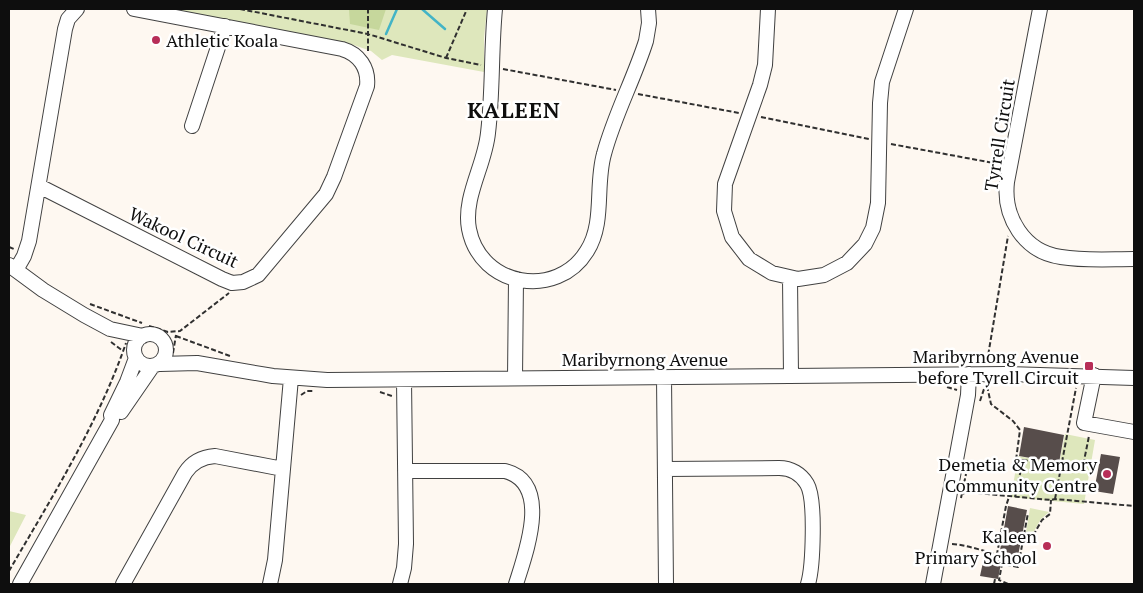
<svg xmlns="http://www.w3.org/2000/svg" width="1143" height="593" viewBox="0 0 1143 593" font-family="'PT Serif',serif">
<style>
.green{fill:#dee7bc}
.forest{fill:#c6d79c}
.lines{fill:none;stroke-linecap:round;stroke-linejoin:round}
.stream{stroke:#43b4c6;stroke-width:2.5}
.building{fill:#574d4b}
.minor-casing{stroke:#414141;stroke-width:16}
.path{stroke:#303030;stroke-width:2;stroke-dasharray:5 2.5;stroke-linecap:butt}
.minor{stroke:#fff;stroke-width:14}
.poi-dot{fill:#b72e58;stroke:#fff;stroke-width:2}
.labels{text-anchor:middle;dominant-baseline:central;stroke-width:5;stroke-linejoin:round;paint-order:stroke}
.poi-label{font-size:18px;fill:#0e0e0e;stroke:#fff;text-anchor:end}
.street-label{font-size:18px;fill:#0e0e0e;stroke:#fff}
.district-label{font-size:22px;font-weight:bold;letter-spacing:1px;fill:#0e0e0e;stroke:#fff}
</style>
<rect width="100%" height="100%" fill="#fef8f1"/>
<path class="green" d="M172,9H487L484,38V72L392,55L382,60L371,51L348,43Z
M1065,434L1095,440L1084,504L1011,497L1018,456L1059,464Z
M1030,508L1049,512L1041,519L1033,533L1026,532Z
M9,511L26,515L9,548Z"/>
<path class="forest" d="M349,9H386L379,30L350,24Z"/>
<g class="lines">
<path class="stream" d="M422,9L445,29
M386,34L397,9"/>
</g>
<path class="building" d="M1024,427L1064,435L1059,463L1019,456Z
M1101,454L1120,457L1113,494L1094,491Z
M1008,506L1027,510L1016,566L1001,563L998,579L980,576L985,553L999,556Z"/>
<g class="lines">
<g class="minor-casing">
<path id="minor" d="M495,9C491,50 493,92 488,133C485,165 463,197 469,229C480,287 557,300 587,251C605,223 595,185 604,154C614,116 634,79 646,41L649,23L648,9
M768,9L765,65L760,85L725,184L724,211L732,237L749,259L772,273L798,279L824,275L847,263L865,244L873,228L878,203L880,103L882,82L906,9
M1040,9L1007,182C1003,217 1024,252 1061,257C1085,261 1110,259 1134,259
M192,126L225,26
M39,186L222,279L232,283L243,282L258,275L326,194L334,177L367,86C369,68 359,54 342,49L134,9
M9,265L43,290L84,315L110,329L143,336
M16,270L24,256L29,241L65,29L68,19L77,9
M790,278L791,376
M134 350a16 16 0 1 1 32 0a16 16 0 1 1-32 0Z
M160,364L197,363L273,376L327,380L1006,374L1134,378
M1094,375L1084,423L1134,432
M664,377L666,584
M515,378L516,279
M121,412L152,367
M665,469L779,468C791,468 801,474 807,484C816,499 813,567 808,584
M405,471H505C552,483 526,552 516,584
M20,584L112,420L111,415L127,382L136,358
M123,584L185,473C192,462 202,457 215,456L283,469
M270,584L275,560L291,378
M400,584L404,568L406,544L404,380
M933,584L968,395L969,374"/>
</g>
<path class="path" d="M240,9L368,34L446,58L481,65
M368,51V9
M446,58L467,9
M503,69L616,90
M638,94L739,113
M761,117L869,139
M891,144L999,164
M9,247L14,249
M90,304L142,323
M149,326L168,332L180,331L229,293
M176,336L230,356
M111,342L123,351
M173,353L176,335
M987,362L1008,236
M987,386L991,404L1013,421L1020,430L1016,460H1023
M947,387L957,390
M380,392L392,396
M301,395L307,391H313
M980,401L985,386
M963,494L966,492L1051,500L1055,499L1134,506
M1015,497L1023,460L1082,471L1089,436
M961,498L966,474
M1055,499L1076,388
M1025,533L1034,534L1042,520L1050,514L1051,500
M952,544C968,545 982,551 997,554L1006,506L1009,497
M9,571C52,497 98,424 126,343
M994,584L995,579
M1008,584L999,580L1002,564L1018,567L1028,513"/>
<use href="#minor" class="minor"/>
</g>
<g class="poi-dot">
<circle cx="156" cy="40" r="5"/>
<rect x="1084" y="361" width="10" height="10" rx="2.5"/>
<circle cx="1107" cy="474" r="5"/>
<circle cx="1047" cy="546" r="5"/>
</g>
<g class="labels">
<g class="poi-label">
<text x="166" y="40" text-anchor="start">Athletic Koala</text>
<text x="1079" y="356">Maribyrnong Avenue<tspan x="1079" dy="21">before Tyrell Circuit</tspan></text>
<text x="1097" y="464">Demetia &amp; Memory<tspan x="1097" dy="21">Community Centre</tspan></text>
<text x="1037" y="536">Kaleen<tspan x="1037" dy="21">Primary School</tspan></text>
</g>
<g class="street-label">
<text transform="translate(999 135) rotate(-81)">Tyrrell Circuit</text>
<text transform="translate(184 237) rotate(25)">Wakool Circuit</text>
<text x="645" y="359">Maribyrnong Avenue</text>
</g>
<g class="district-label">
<text x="514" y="109">KALEEN</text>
</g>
</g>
<rect width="1143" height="593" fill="none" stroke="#0e0e0e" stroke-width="20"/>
</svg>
